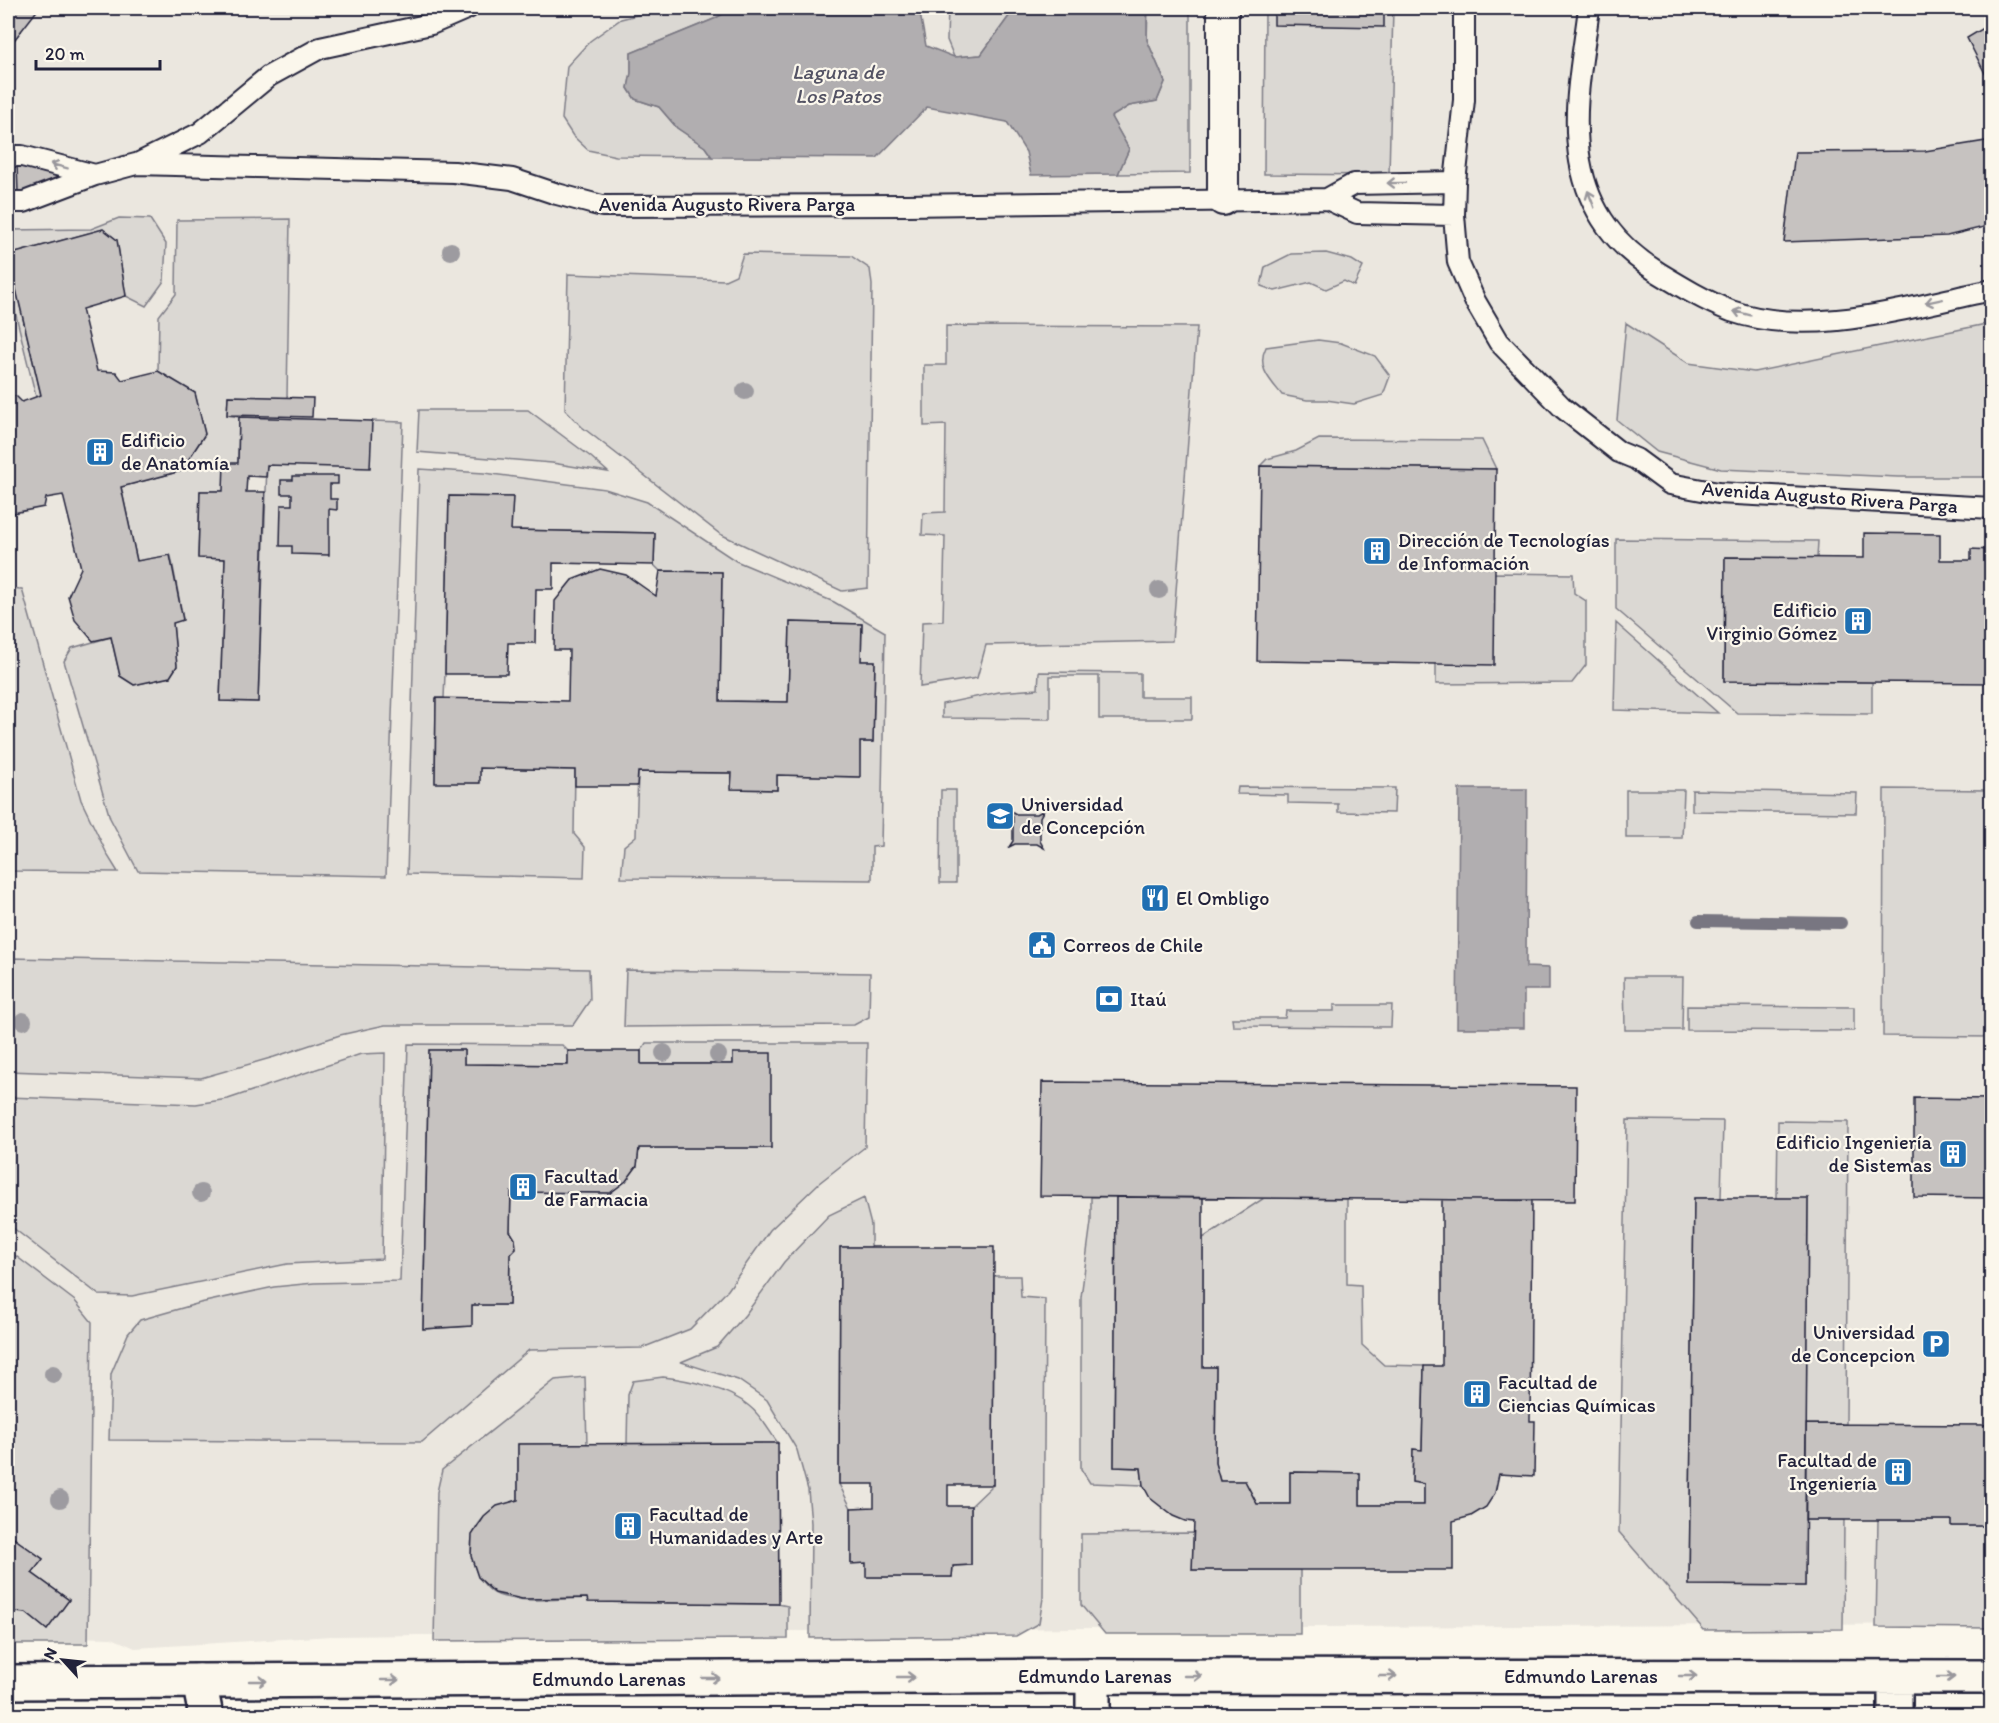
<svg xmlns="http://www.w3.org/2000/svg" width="1999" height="1723" viewBox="0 0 1999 1723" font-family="Itim,sans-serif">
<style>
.built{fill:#ebe7df}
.green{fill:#dbd8d3;stroke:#7e7d87;stroke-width:1.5}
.water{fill:#b1aeb0;stroke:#787681;stroke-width:1.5}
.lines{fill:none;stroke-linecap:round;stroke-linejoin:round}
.stream{stroke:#787681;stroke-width:12}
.building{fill:#c6c2c0;stroke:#22223b;stroke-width:1.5}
.service-casing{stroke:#22223b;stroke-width:24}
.pedestrian-casing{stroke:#22223b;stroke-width:34}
.minor-casing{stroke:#22223b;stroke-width:38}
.secondary-casing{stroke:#22223b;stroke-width:38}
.service{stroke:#fbf7ec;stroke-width:20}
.pedestrian{stroke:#fbf7ec;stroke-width:30}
.minor{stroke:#fbf7ec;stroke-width:33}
.secondary{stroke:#fbf7ec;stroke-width:33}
.tree{fill:#9d9ba0}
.oneway{stroke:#99979c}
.labels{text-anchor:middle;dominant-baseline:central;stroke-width:4.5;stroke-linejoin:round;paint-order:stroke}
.street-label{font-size:20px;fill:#22223b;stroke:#fbf7ec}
.poi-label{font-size:20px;fill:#22223b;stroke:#fbf7ec;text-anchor:start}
.water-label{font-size:21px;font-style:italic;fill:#545364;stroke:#fbf7ec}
</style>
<rect width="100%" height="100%" fill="#fbf7ec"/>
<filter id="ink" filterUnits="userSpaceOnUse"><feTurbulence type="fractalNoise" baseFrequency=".0167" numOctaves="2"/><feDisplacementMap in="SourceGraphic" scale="12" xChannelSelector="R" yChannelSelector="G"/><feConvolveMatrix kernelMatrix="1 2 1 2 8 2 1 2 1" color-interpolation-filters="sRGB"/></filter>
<g filter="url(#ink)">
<path class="built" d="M8,8H1991V1624L1074,1628L332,1636L135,1648L112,1638L8,1636Z"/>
<path class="green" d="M664,8H734L714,19L631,53V73L628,88L635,99L659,107L677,128L705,147L712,157L616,156L588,150L573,136L562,119L567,66L590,41L621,19Z
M948,8H1015L981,55L954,57L947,40Z
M1148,8H1190V173L1118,174L1129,149L1111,117L1129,106L1157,101L1165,82L1147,40Z
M1265,8H1393L1389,175L1264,174Z
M119,218L150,219L166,244L164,281L146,306L126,296L117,240L103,229L8,255L41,395L36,397L8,283V230L91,229Z
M290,219L287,398L228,396L227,415L239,417L238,463L223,491H200L198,557L225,559L220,701L258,702L267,465L372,421L403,422L386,876L138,871L110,818L64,661L72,648L111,637L120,676L134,685L170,677L177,666L173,623L183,619L171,556L137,561L121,487L181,471L205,434L195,393L158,371L159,316L176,294L177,220Z
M1326,253L1352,260L1363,267L1354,286L1344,281L1326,289L1311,282L1275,291L1261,286L1265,267L1291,254Z
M743,254L851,256L870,269L872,285L868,588L842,591L720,534L582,427L565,410L568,274L725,280L736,275Z
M1626,323L1688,363L1754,372L1991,323V477H1898L1721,469L1657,452L1617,420Z
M946,326L1197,327L1172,641L986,645L977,678L920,687L922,622L943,621L945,536L922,535L923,513L945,512L946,425L924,426V365H946Z
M1318,340L1341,343L1375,356L1390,376L1383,395L1354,404L1326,400H1307L1282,395C1270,380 1256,367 1266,347Z
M419,410H528L591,457L608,472L552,463L417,452Z
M1319,439L1482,440L1496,469L1260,466L1267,459L1296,451Z
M419,469L484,473L605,489L647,502L736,561L834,602L885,632L881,846L872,847V880L621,878L624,846L636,836L638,772L732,773V789L777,790V775L859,777L860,742H873L875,661H861L862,624L790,622L788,702L720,701L722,572L660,571L654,565L655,533L511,530L512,497L449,496L445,674L444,698L436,699L435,782L479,783L480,768L575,770L574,834L585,847L584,878L407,874Z
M1616,539L1818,541L1817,558L1725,557L1724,681L1872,682V714L1737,713L1616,609Z
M1494,573L1573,574L1574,593L1586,601V665L1572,683L1436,684V664Z
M8,588L22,589L81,800L108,856L118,872L8,871Z
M1616,623L1718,713L1614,710Z
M1039,672L1140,673V697H1192V719H1099V676H1050V719L942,718V704L999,692L1038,689Z
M1238,787L1395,788L1394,813L1338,812V804L1288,803V795L1237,794Z
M1884,789L1991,790V1037L1883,1036Z
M941,790H956V883H940Z
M1626,790H1684L1682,838H1626Z
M1692,790L1857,793L1856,813L1692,811Z
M8,958L589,969L590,1000L573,1025H385L340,1035L274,1057L201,1078L8,1071Z
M626,970L870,973L869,1017L854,1025L624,1027Z
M1624,977H1683L1682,1030H1625Z
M1334,1005H1392L1391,1027L1233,1026L1232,1018H1285L1286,1011H1334Z
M1687,1006L1854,1007V1031L1687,1030Z
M646,1043H867L865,1147L819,1183L770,1230L728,1290L690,1329L642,1348L529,1350L422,1442L109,1440L111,1374L128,1334L140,1320L200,1303L274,1287L314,1283L400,1281L408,1044L562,1045L568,1051V1065L464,1064V1050H429L423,1329L471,1326L472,1305H509L510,1254L516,1248L515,1239L510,1231L511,1192L610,1193L626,1181L637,1166L639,1148H771L733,1053V1064H641V1051Z
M385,1053L382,1259L287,1264L132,1296L99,1295L8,1224V1097L196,1104L228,1099L361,1054Z
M1627,1120L1723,1121L1721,1198H1694L1689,1585L1805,1586V1520H1844L1843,1629L1704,1630L1619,1532Z
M1778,1121L1848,1122L1846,1424H1806L1808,1199L1777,1198Z
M1091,1197H1116L1114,1467L1141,1468L1143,1485L1090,1483L1081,1469V1297L1091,1222Z
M864,1198L871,1225V1247H840L839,1484L851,1508V1563H866L867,1577H952L953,1566L971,1565V1506L993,1485L994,1276H1020L1021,1297L1045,1299L1043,1598L1039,1623L1016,1636L810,1638L811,1523L808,1490L797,1450L767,1400L738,1380L681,1362L717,1347L745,1315L784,1262L829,1215Z
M1264,1198L1347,1199V1284L1361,1285L1362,1345L1384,1365L1424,1366L1422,1450L1413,1449L1412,1481L1424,1484V1505H1360V1473L1290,1472V1504H1257L1245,1481H1220L1215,1463L1216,1367H1203V1238Z
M8,1250L75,1301L92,1322L88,1644H8V1620L15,1612L26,1613L47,1630L69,1600L32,1573L43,1559L8,1534Z
M585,1377L587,1444H518V1500C484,1510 462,1530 475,1568C478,1577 486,1588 494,1593C513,1604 565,1599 587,1598L589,1602L778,1604L788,1606V1639L434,1641L437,1492L442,1470L555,1380Z
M663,1377C689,1380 728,1388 749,1406C761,1415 769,1431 778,1443L627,1444L628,1395L633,1381Z
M1878,1520H1951L1952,1526H1991V1628L1876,1627Z
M1193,1533V1570H1300V1634H1105L1081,1605V1534Z"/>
<path class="water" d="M734,8H919L926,46L954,57L981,55L1015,8H1147V40L1165,82L1157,101L1129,106L1111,117L1129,149L1118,174L1031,175L1026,152L1007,122L927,107L877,158L712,157L705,147L677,128L659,107L635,99L628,88L631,73V53L714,19Z
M1459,789H1527L1526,967L1549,968V990H1524V1028H1457Z"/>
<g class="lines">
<path class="stream" d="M1698,921L1841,923"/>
</g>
<path class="building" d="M8,8H39L8,48Z
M1274,8H1384V27L1274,25Z
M1992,23V87L1967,38Z
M1992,140V225L1947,236L1784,242L1795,152L1925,151Z
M17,164L57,170L56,183L18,193Z
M103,229L117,240L126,296L82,309L97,371L116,372L122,380L158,371L195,393L205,434L181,471L121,487L137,561L170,555L183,620L173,623L177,666L170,677L134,685L120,676L111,637L93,641L75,620L68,596L81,568L63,495L46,498L44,507L8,514V397L16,396L22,402L41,395L8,255Z
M228,396L313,398L312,417L227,415Z
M239,417L372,421L370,468L267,465L266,477L247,476L246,492H265L258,702L220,701L225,559L198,558L200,491H223L224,463H238Z
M1260,466L1496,469L1494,665L1257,661Z
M293,476H338V484H330V499H337V510L329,509V555L292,554V546H280L281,505H292V494H281V480H293Z
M449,496L513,497L511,530L655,533L654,565L553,563V589H536L535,643H508L507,674H445Z
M1864,533L1940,534V560H1971V549L1992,550V683L1724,681L1725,557L1864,558Z
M600,569L626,575L656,596L660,571L722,572L720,701L788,702L790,622L862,624L861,661H875L873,742H860V777L777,775V790L731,789L732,773L638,772L637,786H575V770L480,768V783H435L436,698L568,701L569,650H554L555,601L572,580Z
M1009,810L1016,814H1037L1044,810L1040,817V841L1044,848L1037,844H1015L1009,847L1013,841V817Z
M429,1050H464V1064L568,1065V1051H641V1064H733V1053H771V1148H639L637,1166L626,1181L610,1193L511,1192L510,1231L515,1239L516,1248L510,1254L509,1305H472V1326L423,1329Z
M1042,1082L1576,1086L1575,1201L1040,1196Z
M1914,1098L1992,1099V1198L1914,1197Z
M1116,1197L1203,1198V1367H1216L1215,1463L1220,1481H1245L1257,1504H1290V1472L1360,1473V1505H1424V1484L1412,1482L1413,1449L1422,1450L1424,1366H1442V1200H1532L1530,1421H1535L1534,1476L1499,1474L1495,1493L1486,1507L1471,1516L1453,1521V1570H1192L1194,1522L1185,1521L1173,1516L1150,1498L1143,1485L1141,1468L1114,1467Z
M1694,1198H1808L1805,1586L1689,1585Z
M840,1247H994L993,1485H948V1506H971V1565L953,1566L952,1577H866V1563L851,1564V1508L874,1507V1484H839Z
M1806,1424L1992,1425V1526H1951V1520H1805Z
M778,1443L779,1604L588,1602L587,1598L522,1599L495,1593L478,1577L471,1556L472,1535L484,1517L497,1506L518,1500V1444Z
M8,1534L43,1559L32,1573L69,1600L47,1630L26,1613L15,1612L8,1620Z"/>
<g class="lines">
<g class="service-casing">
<path id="service" d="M1464,8V100L1455,182L1454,215L1458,262L1475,301L1499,342L1563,408L1619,452L1636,459L1670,484L1718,493L1992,508
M1589,8C1583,58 1571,110 1580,161C1589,212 1616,246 1659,273C1682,287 1705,301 1731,311C1811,339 1912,306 1992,290
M8,156H22L95,175
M139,163L200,133L269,76L320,48L431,24L468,8
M1327,199L1354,184L1455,182
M8,202H24L95,175L136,164L454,172L512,179L557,194L602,206L907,205L1327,199L1357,213L1454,215"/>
</g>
<g class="pedestrian-casing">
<path id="pedestrian" d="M1223,200V8"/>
</g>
<g class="minor-casing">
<path id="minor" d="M199,1681L1093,1676L1992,1677
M1093,1716V1676
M1895,1716V1677"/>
</g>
<g class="secondary-casing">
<path id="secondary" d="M8,1682L199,1681L206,1716"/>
</g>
<use href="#service" class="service"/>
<use href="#pedestrian" class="pedestrian"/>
<use href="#minor" class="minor"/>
<use href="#secondary" class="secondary"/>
</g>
<g class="tree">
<circle cx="451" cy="251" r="9"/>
<circle cx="745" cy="391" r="9"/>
<circle cx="1159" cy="590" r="9"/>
<circle cx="23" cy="1021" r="9"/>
<circle cx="664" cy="1053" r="9"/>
<circle cx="718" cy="1055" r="9"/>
<circle cx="201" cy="1193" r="9"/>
<circle cx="53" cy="1374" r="9"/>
<circle cx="60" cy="1499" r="9"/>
</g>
<defs><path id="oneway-shaft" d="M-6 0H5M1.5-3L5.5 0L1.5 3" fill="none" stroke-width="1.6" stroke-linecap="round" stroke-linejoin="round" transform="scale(1.5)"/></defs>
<g class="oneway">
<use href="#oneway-shaft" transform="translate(59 166) rotate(-165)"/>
<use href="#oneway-shaft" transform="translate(1396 183) rotate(179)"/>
<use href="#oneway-shaft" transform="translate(1591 199) rotate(-111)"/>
<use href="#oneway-shaft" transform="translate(1934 301) rotate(168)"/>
<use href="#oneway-shaft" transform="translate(1742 313) rotate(-165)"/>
<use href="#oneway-shaft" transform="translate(1193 1676)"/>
<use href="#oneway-shaft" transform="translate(1388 1676)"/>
<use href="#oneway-shaft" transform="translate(1688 1676)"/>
<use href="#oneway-shaft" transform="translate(906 1677)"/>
<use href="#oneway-shaft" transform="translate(1946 1677)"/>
<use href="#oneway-shaft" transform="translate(711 1678)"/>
<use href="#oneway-shaft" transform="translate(390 1680)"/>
<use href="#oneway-shaft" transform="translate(258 1681)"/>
</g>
</g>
<defs>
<g id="building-square" transform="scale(1.5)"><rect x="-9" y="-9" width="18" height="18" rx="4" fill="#1f6fb2" stroke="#fbf7ec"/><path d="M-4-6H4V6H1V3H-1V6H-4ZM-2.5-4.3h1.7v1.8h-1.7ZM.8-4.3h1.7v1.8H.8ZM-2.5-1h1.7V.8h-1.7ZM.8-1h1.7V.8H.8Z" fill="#fff"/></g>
<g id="university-square" transform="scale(1.5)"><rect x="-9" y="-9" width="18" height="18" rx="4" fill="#1f6fb2" stroke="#fbf7ec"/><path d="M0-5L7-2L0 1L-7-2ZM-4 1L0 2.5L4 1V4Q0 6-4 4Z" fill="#fff"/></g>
<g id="restaurant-square" transform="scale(1.5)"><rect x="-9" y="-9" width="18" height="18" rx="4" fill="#1f6fb2" stroke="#fbf7ec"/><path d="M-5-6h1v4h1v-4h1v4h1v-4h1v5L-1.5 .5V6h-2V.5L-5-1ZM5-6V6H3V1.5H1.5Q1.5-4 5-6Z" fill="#fff"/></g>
<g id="civic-square" transform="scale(1.5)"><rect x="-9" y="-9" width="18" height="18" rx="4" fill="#1f6fb2" stroke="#fbf7ec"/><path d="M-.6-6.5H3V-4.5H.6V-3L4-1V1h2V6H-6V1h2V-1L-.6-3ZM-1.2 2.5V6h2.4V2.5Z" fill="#fff"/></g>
<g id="bank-square" transform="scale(1.5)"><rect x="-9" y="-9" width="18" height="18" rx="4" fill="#1f6fb2" stroke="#fbf7ec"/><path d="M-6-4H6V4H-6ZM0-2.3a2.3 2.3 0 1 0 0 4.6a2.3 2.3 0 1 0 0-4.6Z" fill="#fff"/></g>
<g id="parking-square" transform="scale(1.5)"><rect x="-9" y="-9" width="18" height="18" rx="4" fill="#1f6fb2" stroke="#fbf7ec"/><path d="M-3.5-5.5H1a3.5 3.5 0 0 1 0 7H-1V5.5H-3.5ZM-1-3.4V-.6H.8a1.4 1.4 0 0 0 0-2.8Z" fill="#fff"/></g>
</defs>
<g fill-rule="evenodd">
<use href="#building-square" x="100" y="452"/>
<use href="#building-square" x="1377" y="551"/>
<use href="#building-square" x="1858" y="621"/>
<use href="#university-square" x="1000" y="816"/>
<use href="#restaurant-square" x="1155" y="898"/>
<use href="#civic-square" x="1042" y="945"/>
<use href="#bank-square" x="1109" y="999"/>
<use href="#building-square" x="1953" y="1154"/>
<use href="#building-square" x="523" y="1187"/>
<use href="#parking-square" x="1936" y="1344"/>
<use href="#building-square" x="1477" y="1394"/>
<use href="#building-square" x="1898" y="1472"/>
<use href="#building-square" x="628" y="1526"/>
</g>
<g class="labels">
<g class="street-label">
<text x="727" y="204">Avenida Augusto Rivera Parga</text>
<text transform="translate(1830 497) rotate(4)">Avenida Augusto Rivera Parga</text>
<text x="1095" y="1676">Edmundo Larenas</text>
<text x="1581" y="1676">Edmundo Larenas</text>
<text x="609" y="1679">Edmundo Larenas</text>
</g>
<g class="poi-label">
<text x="121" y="440">Edificio<tspan x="121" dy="23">de Anatomía</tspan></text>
<text x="1398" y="540">Dirección de Tecnologías<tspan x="1398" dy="23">de Información</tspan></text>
<text x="1837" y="610" text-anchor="end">Edificio<tspan x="1837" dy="23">Virginio Gómez</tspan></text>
<text x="1021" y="804">Universidad<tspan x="1021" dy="23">de Concepción</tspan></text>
<text x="1176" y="898">El Ombligo</text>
<text x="1063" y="945">Correos de Chile</text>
<text x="1130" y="999">Itaú</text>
<text x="1932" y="1142" text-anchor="end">Edificio Ingeniería<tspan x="1932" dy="23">de Sistemas</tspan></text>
<text x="544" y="1176">Facultad<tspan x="544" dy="23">de Farmacia</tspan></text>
<text x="1915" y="1332" text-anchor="end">Universidad<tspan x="1915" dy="23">de Concepcion</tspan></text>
<text x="1498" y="1382">Facultad de<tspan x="1498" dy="23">Ciencias Químicas</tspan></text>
<text x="1877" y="1460" text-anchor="end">Facultad de<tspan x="1877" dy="23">Ingeniería</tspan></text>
<text x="649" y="1514">Facultad de<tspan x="649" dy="23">Humanidades y Arte</tspan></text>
</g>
<g class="water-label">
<text x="838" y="71">Laguna de<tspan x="838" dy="24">Los Patos</tspan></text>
</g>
</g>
<rect width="1999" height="1723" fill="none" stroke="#fbf7ec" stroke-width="30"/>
<rect x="15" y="15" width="1969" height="1693" fill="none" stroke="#22223b" stroke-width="2" filter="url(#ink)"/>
<g transform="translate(63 1660) rotate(297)" stroke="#fbf7ec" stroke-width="4.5" paint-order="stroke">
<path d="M0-4.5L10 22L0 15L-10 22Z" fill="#22223b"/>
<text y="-9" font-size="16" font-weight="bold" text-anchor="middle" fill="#22223b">N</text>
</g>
<path d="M36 60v9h124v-9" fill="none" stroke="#22223b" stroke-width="3"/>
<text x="45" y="60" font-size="18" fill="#22223b" stroke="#fbf7ec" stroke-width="4.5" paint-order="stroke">20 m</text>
</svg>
